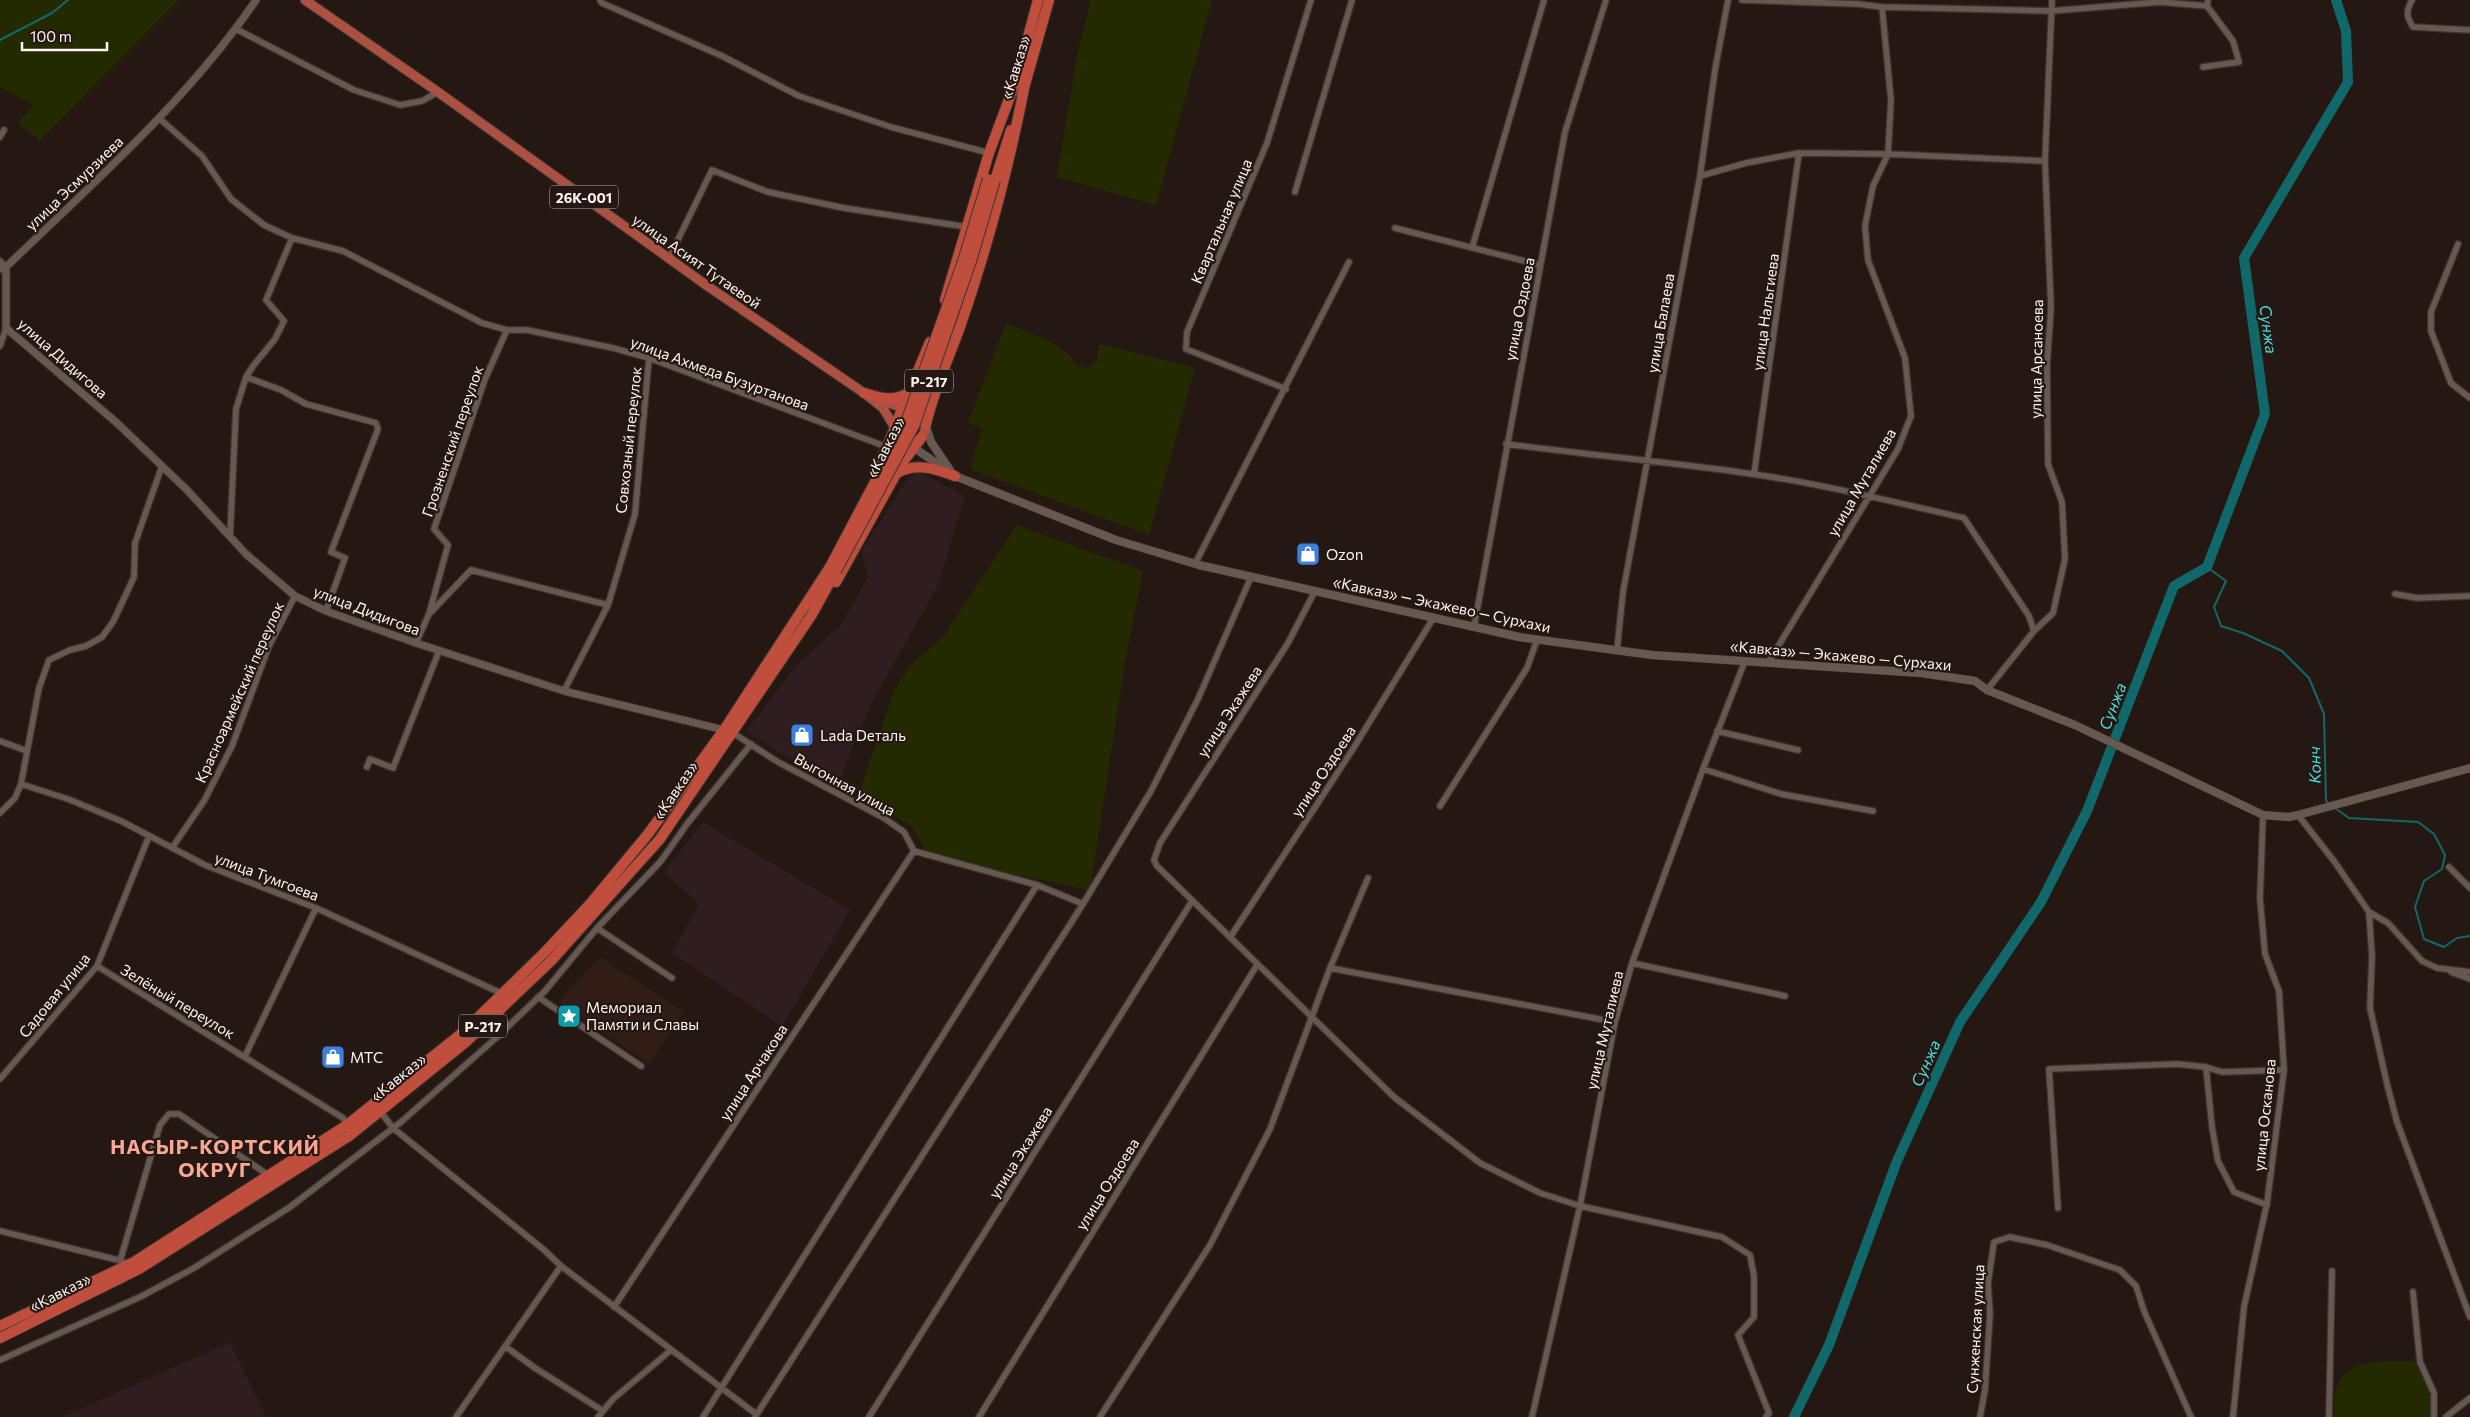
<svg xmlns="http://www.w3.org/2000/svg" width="2470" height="1417" viewBox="0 0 2470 1417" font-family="Commissioner,sans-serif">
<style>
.built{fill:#311d16}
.industrial{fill:#2f1d20}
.green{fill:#242a00}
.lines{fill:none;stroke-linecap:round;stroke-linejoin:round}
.stream{stroke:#11686a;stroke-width:2}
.river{stroke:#11686a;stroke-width:10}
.minor-casing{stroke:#3e3431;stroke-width:8}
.tertiary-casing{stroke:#3e3431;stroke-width:9}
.secondary-casing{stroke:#3e3431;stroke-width:9}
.primary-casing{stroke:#3e3431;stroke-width:11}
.trunk-casing{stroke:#3e3431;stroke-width:12}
.minor{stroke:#685852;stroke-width:5.5}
.tertiary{stroke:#685852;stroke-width:7}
.secondary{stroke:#685852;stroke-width:8}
.primary{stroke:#aa5142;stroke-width:9}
.trunk{stroke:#c04e3d;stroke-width:10}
.trunk-bridge-casing{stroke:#3e3431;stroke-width:12;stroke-linecap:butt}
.trunk-bridge{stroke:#c04e3d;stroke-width:10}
.labels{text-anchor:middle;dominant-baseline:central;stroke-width:4.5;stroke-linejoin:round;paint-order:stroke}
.shield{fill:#251813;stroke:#bcb1ad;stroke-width:1}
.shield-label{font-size:14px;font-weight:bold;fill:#fdf3ef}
.street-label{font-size:15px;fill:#fdf3ef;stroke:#251813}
.poi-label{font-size:15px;fill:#fdf3ef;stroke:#251813;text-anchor:start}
.water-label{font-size:16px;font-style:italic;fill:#45dfe3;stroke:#251813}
.district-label{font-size:20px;font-weight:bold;letter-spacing:1px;fill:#f8a795;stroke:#251813}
</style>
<rect width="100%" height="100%" fill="#251813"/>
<path class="built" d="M600,957L684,1012L649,1064L558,1001Z"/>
<path class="industrial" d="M920,472L965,496L938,585L870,706L836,788L746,731L799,662L841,625L868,577L861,551L909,477Z
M703,822L850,910L782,1026L672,953L699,904L664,872Z
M230,1342L266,1417H62Z"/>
<path class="green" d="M0,0H179L40,140L18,123L33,105L0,87Z
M1091,0H1212L1156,205L1057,177L1078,51Z
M1006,324C1027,332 1067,343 1075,364L1087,368L1097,362L1099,344L1195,368L1149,535L970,469L982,428L968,423Z
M1017,525L1143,571L1125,661L1090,890L928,856L912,826L858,797L894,691L909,667L943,637Z
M2415,1361L2430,1393V1417H2334C2335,1409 2333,1397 2336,1389C2347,1356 2388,1362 2415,1361Z"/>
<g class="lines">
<path class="stream" d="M0,40L52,13L68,0
M2207,567L2226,581L2214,607L2221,626L2243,633L2282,651L2309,678L2324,714L2326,801L2329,803
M2335,808L2349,818L2418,822L2434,834L2445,855L2442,869L2424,881L2415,907L2424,939L2444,947L2457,938L2470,936"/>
<path class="river" d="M1794,1417L1829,1345L1897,1161L1960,1022L2041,902L2087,811L2174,586L2207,567L2265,414L2244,258L2348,82L2346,31L2336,0"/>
<g class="minor-casing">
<path id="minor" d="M600,0L602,3L722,56L799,96L891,127L989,153
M1742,0L1858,4L1882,7L2051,11L2160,2L2207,6
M2412,0C2406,11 2406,16 2413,27L2470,30
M236,29L354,90L400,105L422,101L438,92
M2203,67L2239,62L2233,41L2207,6L2208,0
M160,119L202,156L231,199L264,225L292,238L343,251L482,323L507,330H527L613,348L649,358L887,447
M0,137L4,130
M1700,176L1746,163L1799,153L1888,154L2045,161
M1295,192L1352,0
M1395,228L1540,265
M2458,244L2431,312V331L2451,383L2470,398
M1472,248L1544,0
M669,258L712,170L768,192L844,208L967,227
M0,261L6,267
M0,346L6,328
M246,377L281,390L306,404L376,423L378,429L331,552L345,558L326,611
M1286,389L1186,349L1187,332L1267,143L1311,0
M1506,444C1588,455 1670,462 1752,474C1823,484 1894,502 1964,518L2029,616L2034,631
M1754,474L1799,153
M230,537L236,409L246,377L253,366L275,339L284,321L266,300L292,238
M1195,564L1349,262
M1315,591L1288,643L1160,843L1154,860L1157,866L1394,1097L1480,1163L1540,1193L1580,1206L1722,1237L1750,1255L1754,1276V1317L1738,1335L1769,1413L1766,1417
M2395,594L2417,598L2470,596
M430,613L471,570L608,605
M1474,627L1565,132L1606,0
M416,643L429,614L448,545L434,529L485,379L507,330
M1617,650L1623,592L1700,176L1715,70L1728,0
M1768,663L1898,449L1911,416L1905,358L1868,260L1865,226L1873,186L1888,154L1891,100L1882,7
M1987,690L2034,631L2053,613L2065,559L2062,502L2048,464L2047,364L2051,308L2045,161L2052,0
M564,691L608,605L635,514L649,358
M1717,731L1798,750
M733,733L778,762L884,818L904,832L914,851L1037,885L1083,904
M0,741L27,751
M367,767L370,759L393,768L439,651
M1703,769L1781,794L1873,811
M21,784L68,799L121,821L205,865L316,908L503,994
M1440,806L1527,668L1537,640
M0,813L15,798L21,784L39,688L49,660L70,650L86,646L102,637L113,622L134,577L135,543L162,466
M2298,815L2334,861L2369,912L2372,956L2370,1008L2387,1084L2397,1122L2470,1317
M172,848L204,801L232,746L269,646L295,596
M2449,867L2470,888
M2369,912L2388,923L2422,961L2437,968L2470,972
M597,928L672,978
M1231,936L1353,749L1434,617
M1632,963L1785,996
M97,966L343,1118L347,1125
M1330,968L1368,878
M2451,972L2470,979
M538,997L641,1066
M245,1056L316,908
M2206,1067L2212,1127L2218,1161L2234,1192L2267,1205
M0,1079L97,966L149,836
M380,1111L393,1128L543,1249L561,1266L756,1414
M2058,1208L2049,1069L2177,1064L2206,1067L2222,1072L2284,1070
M0,1231L122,1261
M120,1261L160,1125L169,1114H179L268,1175
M2413,1292L2420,1362L2434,1393V1417
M614,1307L914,851
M506,1347L535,1368L603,1411
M0,1360L142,1296L194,1268L290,1207L401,1122L496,1038L545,991L597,928L661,861L687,824L751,744
M456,1417L561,1266
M598,1417L613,1399L671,1350
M703,1417L1037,885
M755,1417L1083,904L1151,791L1198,699L1251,577
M869,1417L1192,901
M979,1417L1257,965
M1100,1417L1210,1245L1270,1129L1330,968L1615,1022
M1532,1417L1580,1206L1615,1022L1632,963L1703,769L1745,661
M1980,1417L1985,1390L1990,1314L1988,1283L1994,1242L2010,1237L2047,1245L2120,1270L2136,1286L2144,1311L2191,1417
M2233,1417L2244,1307L2267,1203L2284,1070L2279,991L2265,954L2260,899L2263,815
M2329,1417L2332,1271
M2446,1417L2470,1398"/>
</g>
<g class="tertiary-casing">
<path id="tertiary" d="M6,267V328L117,423L187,490L246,554L295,596L326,611L416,643L564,691L724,730
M0,269L6,267C94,182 187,101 256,0"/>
</g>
<g class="secondary-casing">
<path id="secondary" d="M926,426L931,442L950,470
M910,445L955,476L1116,540L1199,565L1519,637L1652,655L1921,673L1975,681L1987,690L2075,725L2263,815L2289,817L2298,815L2470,768"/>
</g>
<g class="primary-casing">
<path id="primary" d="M305,0L438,92L706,285L864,393L883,408L895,428
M878,399L908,410
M900,438L914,442C924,438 928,429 923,419"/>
</g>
<g class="trunk-casing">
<path id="trunk" d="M1016,81L1038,0
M1022,95L1049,0
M995,180L1011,130
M945,300L989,153L1018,75
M864,393C881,398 892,402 908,393
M898,419L930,342
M926,424C934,390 948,360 960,327C987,249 1008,170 1024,89
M879,464L895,428
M897,473C917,462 935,469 955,476
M836,582L902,463L922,437
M0,1326L134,1262L347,1125L461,1034L545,952L590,904L648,834L724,730L830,567
M0,1338L139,1269L349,1136L467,1041L552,960L660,839L811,616L836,571"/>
</g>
<use href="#minor" class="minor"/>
<use href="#tertiary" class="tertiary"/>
<use href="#secondary" class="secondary"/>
<use href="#primary" class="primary"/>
<use href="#trunk" class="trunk"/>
<g class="trunk-bridge-casing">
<path id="trunk-bridge" d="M830,567L905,425L963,261L988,179
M836,571L914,426L972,258L995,180"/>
</g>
<use href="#trunk-bridge" class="trunk-bridge"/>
</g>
<defs>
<g id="shop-square" transform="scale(1.25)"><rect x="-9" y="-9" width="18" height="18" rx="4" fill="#3f7fe0" stroke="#251813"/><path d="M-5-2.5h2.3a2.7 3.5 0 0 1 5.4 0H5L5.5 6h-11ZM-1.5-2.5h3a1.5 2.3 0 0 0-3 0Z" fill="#fff"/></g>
<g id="sight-square" transform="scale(1.25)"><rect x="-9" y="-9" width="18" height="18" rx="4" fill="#0f9aa8" stroke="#251813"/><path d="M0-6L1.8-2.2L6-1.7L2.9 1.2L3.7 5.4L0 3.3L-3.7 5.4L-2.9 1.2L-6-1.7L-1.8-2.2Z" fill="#fff"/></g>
</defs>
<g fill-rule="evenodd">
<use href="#shop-square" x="1308" y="554"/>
<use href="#shop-square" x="802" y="735"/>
<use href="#sight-square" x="569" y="1016"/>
<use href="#shop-square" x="333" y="1057"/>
</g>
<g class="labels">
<g class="shield">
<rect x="550" y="185.5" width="68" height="23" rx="4"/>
<rect x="905" y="369.5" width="48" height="23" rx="4"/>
<rect x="459" y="1014.5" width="48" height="23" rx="4"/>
</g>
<g class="shield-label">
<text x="584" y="197">26К-001</text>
<text x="929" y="381">Р-217</text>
<text x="483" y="1026">Р-217</text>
</g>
<g class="street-label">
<text transform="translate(1015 67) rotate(-73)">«Кавказ»</text>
<text transform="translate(74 183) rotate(-44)">улица Эсмурзиева</text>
<text transform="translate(1221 221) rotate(-67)">Квартальная улица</text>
<text transform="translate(697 261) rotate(35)">улица Асият Тутаевой</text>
<text transform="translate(1519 309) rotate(-79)">улица Оздоева</text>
<text transform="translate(1765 312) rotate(-82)">улица Нальгиева</text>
<text transform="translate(1660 323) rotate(-80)">улица Балаева</text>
<text transform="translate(63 358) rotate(41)">улица Дидигова</text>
<text transform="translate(2036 359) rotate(-89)">улица Арсаноева</text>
<text transform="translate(720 373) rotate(20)">улица Ахмеда Бузуртанова</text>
<text transform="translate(628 440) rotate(-84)">Совхозный переулок</text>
<text transform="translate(452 441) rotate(-71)">Грозненский переулок</text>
<text transform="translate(885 447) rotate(-63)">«Кавказ»</text>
<text transform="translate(1861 482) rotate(-60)">улица Муталиева</text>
<text transform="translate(1442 604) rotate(12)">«Кавказ» — Экажево — Сурхахи</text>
<text transform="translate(367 610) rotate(21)">улица Дидигова</text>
<text transform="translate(1841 655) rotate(5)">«Кавказ» — Экажево — Сурхахи</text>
<text transform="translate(239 692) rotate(-66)">Красноармейский переулок</text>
<text transform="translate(1229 711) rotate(-57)">улица Экажева</text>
<text transform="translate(1323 771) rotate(-57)">улица Оздоева</text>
<text transform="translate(845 784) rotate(29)">Выгонная улица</text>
<text transform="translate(675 790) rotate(-56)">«Кавказ»</text>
<text transform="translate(267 876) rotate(21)">улица Тумгоева</text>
<text transform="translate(54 995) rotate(-51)">Садовая улица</text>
<text transform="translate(178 1001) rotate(31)">Зелёный переулок</text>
<text transform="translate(1604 1030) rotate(-77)">улица Муталиева</text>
<text transform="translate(753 1072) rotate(-57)">улица Арчакова</text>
<text transform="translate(398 1077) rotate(-39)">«Кавказ»</text>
<text transform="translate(2264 1115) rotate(-84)">улица Осканова</text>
<text transform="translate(1020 1152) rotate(-58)">улица Экажева</text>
<text transform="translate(1107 1184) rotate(-58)">улица Оздоева</text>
<text transform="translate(60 1292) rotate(-27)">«Кавказ»</text>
<text transform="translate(1975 1329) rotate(-87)">Сунженская улица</text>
</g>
<g class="poi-label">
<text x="1326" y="554">Ozon</text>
<text x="820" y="735">Lada Dеталь</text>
<text x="586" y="1007">Мемориал<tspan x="586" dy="17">Памяти и Славы</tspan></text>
<text x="350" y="1057">МТС</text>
</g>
<g class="water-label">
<text transform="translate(2269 329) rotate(82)">Сунжа</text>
<text transform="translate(2112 706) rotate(-69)">Сунжа</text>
<text transform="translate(2314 765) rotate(-91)">Конч</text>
<text transform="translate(1925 1063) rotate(-66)">Сунжа</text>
</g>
<g class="district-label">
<text x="215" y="1146">НАСЫР-КОРТСКИЙ<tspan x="215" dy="23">ОКРУГ</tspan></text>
</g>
</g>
<path d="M22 42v8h85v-8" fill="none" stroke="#fdf3ef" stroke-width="2.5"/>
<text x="30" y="42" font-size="15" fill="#fdf3ef" stroke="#251813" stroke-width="4" paint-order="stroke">100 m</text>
</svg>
